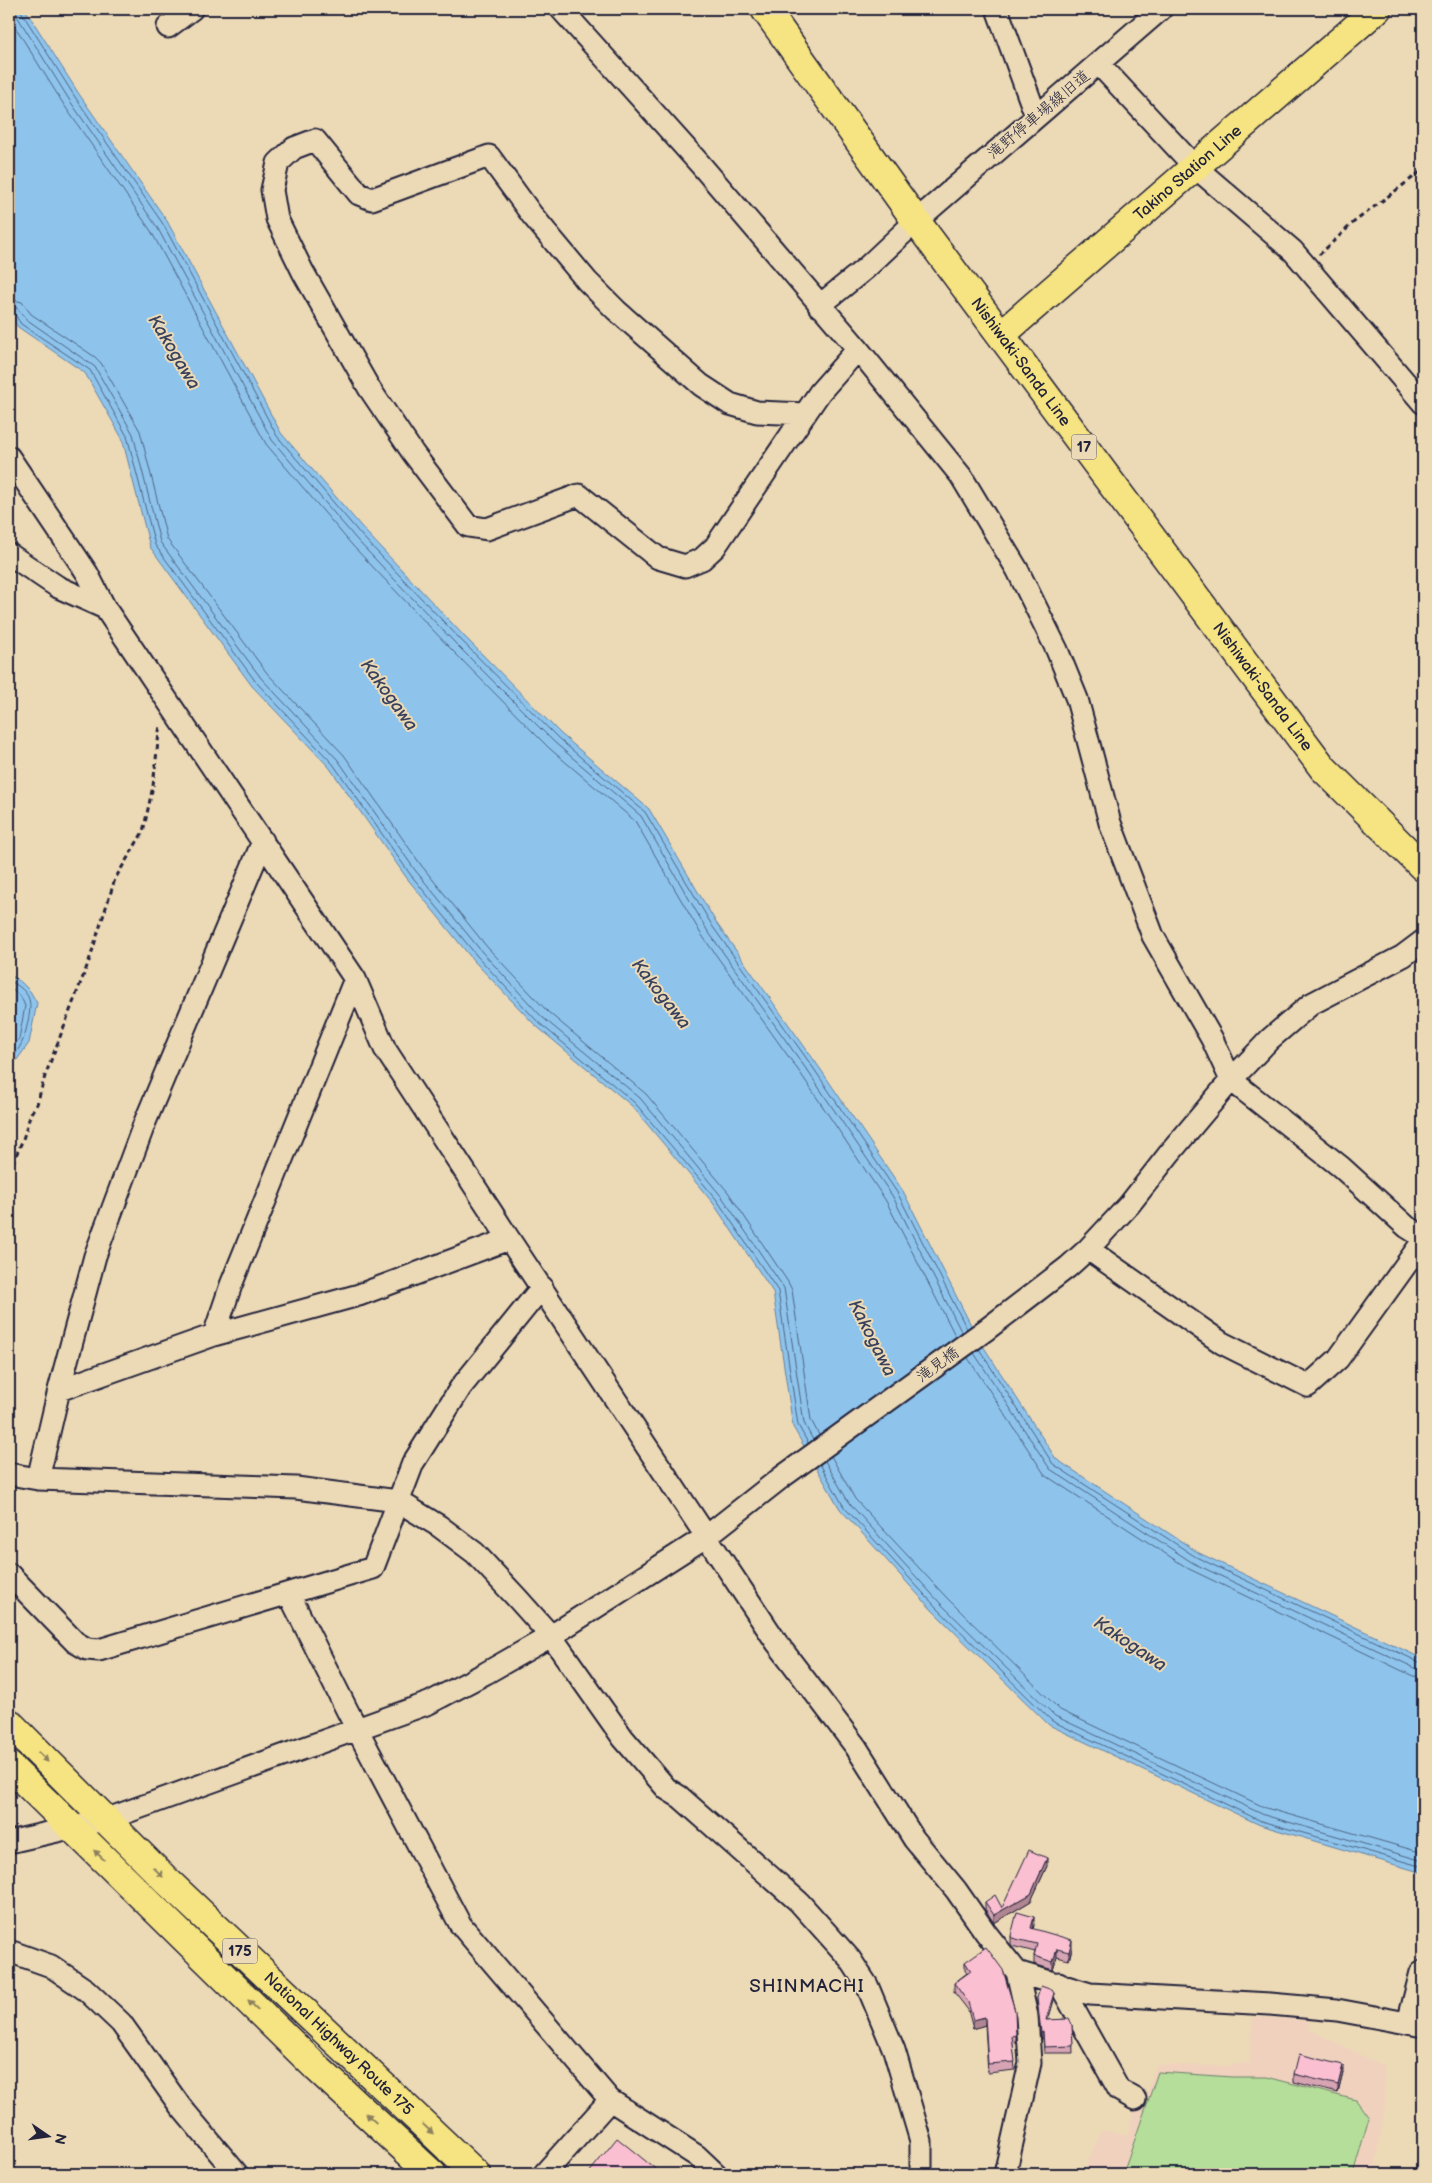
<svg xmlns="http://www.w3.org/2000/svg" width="1432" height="2183" viewBox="0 0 1432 2183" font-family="'Balsamiq Sans','Klee One',sans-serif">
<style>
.built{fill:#f0d1be}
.green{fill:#b4de9a;stroke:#6b806a}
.water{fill:#8ec4ec;stroke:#6383a5}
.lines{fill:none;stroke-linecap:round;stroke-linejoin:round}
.shore{stroke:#4d6382;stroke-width:1}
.minor-casing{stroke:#22223b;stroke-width:25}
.major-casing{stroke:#22223b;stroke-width:31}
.highway-casing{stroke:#22223b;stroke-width:31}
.path{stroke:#22223b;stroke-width:3;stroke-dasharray:5 4;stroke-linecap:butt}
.minor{stroke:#ecd9b6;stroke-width:21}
.major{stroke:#f6e381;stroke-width:28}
.highway{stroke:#f6e381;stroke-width:28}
.wall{fill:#d7a4b3;stroke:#22223b}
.shaded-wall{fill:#af8692;stroke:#22223b}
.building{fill:#fabfd0;stroke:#22223b}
.oneway{fill:#8c825e}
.labels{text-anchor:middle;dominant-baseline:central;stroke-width:4;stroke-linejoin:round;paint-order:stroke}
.shield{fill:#ecd9b6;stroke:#5f5960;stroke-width:1}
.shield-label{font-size:15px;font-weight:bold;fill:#22223b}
.street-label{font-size:16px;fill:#22223b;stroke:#ecd9b6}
.water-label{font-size:18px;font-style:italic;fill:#38425e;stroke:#ecd9b6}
.quarter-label{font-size:19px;letter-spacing:1px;fill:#22223b;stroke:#ecd9b6}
</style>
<rect width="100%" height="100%" fill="#ecd9b6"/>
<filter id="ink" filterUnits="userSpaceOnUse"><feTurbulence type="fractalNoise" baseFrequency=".02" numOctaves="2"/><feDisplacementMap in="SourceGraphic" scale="10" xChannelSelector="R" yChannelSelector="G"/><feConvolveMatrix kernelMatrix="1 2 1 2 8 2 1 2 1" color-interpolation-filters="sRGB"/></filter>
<g filter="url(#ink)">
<path class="built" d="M1253,2017L1308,2020L1309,2030L1383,2066L1385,2104L1374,2174H1083L1102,2130L1127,2136L1140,2094H1147L1157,2065L1224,2066L1250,2063Z"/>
<path class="green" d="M1158,2072L1232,2077H1267L1356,2100L1369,2118L1353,2174H1123Z"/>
<path class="water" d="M9,9H25L79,94L167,221L281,433L366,532L464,636L561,734L649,809L717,924L819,1067L903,1191L976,1335L1056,1459L1199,1553L1423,1659V1873L1260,1825L1049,1725L932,1610L840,1509L793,1427L773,1292L713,1203L632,1106L535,1025L473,960L406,877L329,767L252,686L150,547L122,438L85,373L18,327L9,315Z
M9,974L21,982L30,991L37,1003L29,1043L9,1071Z"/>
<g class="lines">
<path class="shore" d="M15,9L17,16L70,101L157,227L272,440L357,540L456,644L554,742L641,816L707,930L809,1073L893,1197L962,1333
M21,9L22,13L75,97L163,224L277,436L362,536L461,640L558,738L645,812L713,927L814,1069L898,1194L967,1329
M9,17L64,105L151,231L266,444L352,545L451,649L549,748L635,821L701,934L803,1077L886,1201L956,1337
M9,299L22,302L31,314L95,357L101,363L140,431L167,539L267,673L344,755L421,865L487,947L548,1012L646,1094L728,1192L788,1282L792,1290L811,1420L819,1435
M9,306L17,308L26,319L95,367L133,434L160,542L261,678L338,760L415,870L482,952L542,1017L640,1098L722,1197L784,1288L804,1423L813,1440
M9,312L14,313L21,324L90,370L127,436L155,545L256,682L333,764L410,874L477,956L538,1022L635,1103L717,1200L778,1291L798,1425L808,1443
M9,980C29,992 33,998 28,1021C24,1042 21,1046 9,1063
M9,987L21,997L25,1006L19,1039L9,1052
M979,1349L1053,1464L1196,1557L1423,1664
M974,1353L1050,1469L1193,1563L1417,1669L1423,1670
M968,1358L1045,1475L1189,1569L1413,1676L1423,1677
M831,1456L855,1499L946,1597L1060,1710L1266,1808L1423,1853
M825,1461L849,1503L940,1603L1055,1716L1264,1815L1423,1861
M820,1464L844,1507L936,1607L1052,1721L1261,1821L1423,1867"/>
<g class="minor-casing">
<path id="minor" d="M561,9L700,164L858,349L961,476L1017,569L1057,650L1077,699L1110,823L1153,936L1212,1039L1231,1080L1341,1167L1407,1227L1423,1237
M997,9L1036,116
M168,27L192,9
M1099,64L1194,166L1293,251L1423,403
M315,140L359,194L372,199L489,156L532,215L587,281L616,310L701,385L730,404L757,412L805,414L715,547L702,559L685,566L658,558L579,495L487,529L468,526L413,453L369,388L303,272L277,219L272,190L278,163L294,148Z
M819,306L866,268L916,221L1161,9
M805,414L820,392L858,349
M9,457L87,573L105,608L355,979L385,1049L509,1239L777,1643L856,1747L914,1839L956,1890L986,1933L1017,1972L1027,2016L1030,2063L1005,2174
M9,554L58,587L105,608
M1088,1249L1222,1343L1308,1386L1338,1359L1423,1241
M214,1335L231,1285L355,979
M59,1390L214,1335L359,1295L509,1239
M9,1474L38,1479L296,1488L398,1501L439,1526L475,1553L517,1598L551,1636L623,1738L667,1789L680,1797L799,1902L850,1959L867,1985L894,2050L921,2141V2174
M38,1479L59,1390L95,1256L145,1122L263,841
M9,1574L75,1642L87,1649L99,1650L373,1568L413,1463L461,1387L542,1287
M289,1594L348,1712L460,1924L610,2100L697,2156L716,2174
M9,1842L105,1820L429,1703L486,1673L551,1636L707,1536L782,1477L987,1329L1068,1267L1088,1249L1129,1205L1169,1154L1231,1080L1270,1039L1311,1004L1403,956L1423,941
M9,1951L51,1966L86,1990L121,2023L180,2106L237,2174
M1017,1972L1090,1994L1270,2004L1337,2010L1423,2026
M1059,1983L1119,2090L1135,2099
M1408,2023L1421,1972H1423
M544,2174L610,2100"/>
</g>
<g class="major-casing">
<g id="major">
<path id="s1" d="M765,9L916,221L1323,768L1423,867"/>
<path id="s2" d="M1002,334L1377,9"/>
</g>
</g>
<g class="highway-casing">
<g id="highway">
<path id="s3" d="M9,1723L166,1880L476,2174"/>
<path d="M9,1766L318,2069L432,2174"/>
</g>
</g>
<path class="path" d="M1319,255L1354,222L1423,170
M9,1172L23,1139L31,1113L37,1104L45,1076L89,961L115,879L143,832L153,786L160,724"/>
<use href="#minor" class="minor"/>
<use href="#major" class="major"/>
<use href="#highway" class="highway"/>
</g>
<path class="wall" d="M1047,1866L1031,1901L994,1923L985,1909V1902L1002,1908Z
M1034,1925L1033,1929L1072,1948L1069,1960L1057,1957L1053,1970L1034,1964V1956L1035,1952L1012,1946L1011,1944V1936Z
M965,1962L1016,2035V2043L1013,2044L1015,2070L988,2073L985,2025L973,2029L968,2010L954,1992V1983L967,1973L965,1970Z
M1037,1998L1054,2000L1048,2020L1072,2025L1073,2053H1044L1043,2038L1041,2039L1037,2005Z
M1343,2073L1338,2093L1294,2082V2074Z"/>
<path class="shaded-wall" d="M1047,1858V1866L1031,1901L994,1923V1915L1031,1894Z
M1034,1917V1925L1031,1937V1928Z
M1072,1940V1948L1069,1960V1952Z
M1057,1949V1957L1053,1970V1962Z
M1054,1993V2000L1046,2027V2020Z
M985,2017V2025L973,2029V2020Z
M1043,2031V2038L1041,2039V2032Z
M1343,2065V2073L1338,2093V2085Z"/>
<path class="building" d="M1029,1850L1047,1858L1031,1894L994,1915L985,1902L995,1895L1002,1908Z
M1017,1912L1034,1917L1031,1928L1072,1940L1069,1952L1057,1949L1053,1962L1034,1956L1037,1944L1012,1938L1011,1936Z
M986,1947L1003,1970L1015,2011L1016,2035L1012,2036L1015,2062L988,2064L985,2017L973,2020L968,2002L954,1983L971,1971L965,1962Z
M1041,1986L1052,1990L1054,1993L1046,2020L1069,2019L1072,2025L1073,2046L1044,2047L1043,2031L1041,2032L1037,1998Z
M1299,2054L1343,2065L1338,2085L1294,2074Z
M617,2138L658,2171L656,2174H588Z"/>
<defs><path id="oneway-solid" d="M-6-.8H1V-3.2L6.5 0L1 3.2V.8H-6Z" transform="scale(1.25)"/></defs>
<g class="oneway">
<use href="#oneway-solid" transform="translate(43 1757) rotate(45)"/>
<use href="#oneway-solid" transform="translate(99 1855) rotate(-137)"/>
<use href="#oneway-solid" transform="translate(158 1872) rotate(45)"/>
<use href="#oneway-solid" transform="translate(253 2005) rotate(-135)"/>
<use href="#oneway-solid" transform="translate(371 2118) rotate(-137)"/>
<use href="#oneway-solid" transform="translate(428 2129) rotate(43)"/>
</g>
</g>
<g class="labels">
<g class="shield">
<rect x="1071.5" y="434.5" width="25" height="25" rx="4"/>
<rect x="222.5" y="1938.5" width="35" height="25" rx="4"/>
</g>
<g class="shield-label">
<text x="1084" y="447">17</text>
<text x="240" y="1951">175</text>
</g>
<g class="street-label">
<text transform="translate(1039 115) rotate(-40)">滝野停車場線旧道</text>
<text stroke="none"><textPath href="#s2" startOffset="246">Takino Station Line</textPath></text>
<text stroke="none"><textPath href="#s1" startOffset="436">Nishiwaki-Sanda Line</textPath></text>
<text stroke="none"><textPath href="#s1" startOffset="841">Nishiwaki-Sanda Line</textPath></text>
<text transform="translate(938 1365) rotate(-36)">滝見橋</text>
<text stroke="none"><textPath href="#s3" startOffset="460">National Highway Route 175</textPath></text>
</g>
<g class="water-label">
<text transform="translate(174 352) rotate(59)">Kakogawa</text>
<text transform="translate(389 695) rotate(54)">Kakogawa</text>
<text transform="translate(661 994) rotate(52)">Kakogawa</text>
<text transform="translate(872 1338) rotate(63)">Kakogawa</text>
<text transform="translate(1130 1644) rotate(34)">Kakogawa</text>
</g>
<g class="quarter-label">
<text x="807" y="1986">SHINMACHI</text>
</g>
</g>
<rect width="1432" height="2183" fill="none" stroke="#ecd9b6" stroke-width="30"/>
<rect x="15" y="15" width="1402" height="2153" fill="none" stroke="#22223b" stroke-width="2" filter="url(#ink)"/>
<g transform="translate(48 2136) rotate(103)" stroke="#ecd9b6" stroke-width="4" paint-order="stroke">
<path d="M0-4L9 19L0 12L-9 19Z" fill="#22223b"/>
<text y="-8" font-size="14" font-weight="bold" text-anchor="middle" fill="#22223b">N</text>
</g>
</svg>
